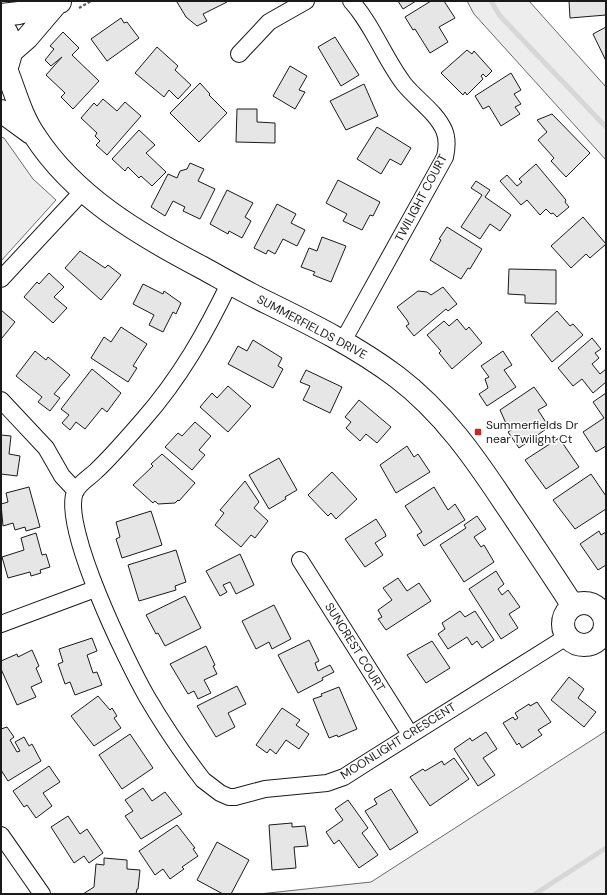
<svg xmlns="http://www.w3.org/2000/svg" width="607" height="895" viewBox="0 0 607 895" font-family="'DM Sans',sans-serif">
<style>
.built{fill:#ededed;stroke:#6a6a6a}
.lines{fill:none;stroke-linecap:round;stroke-linejoin:round}
.stream{stroke:#d7d7d7;stroke-width:5}
.building{fill:#e6e6e6;stroke:#1a1a1a}
.street-casing{stroke:#1a1a1a;stroke-width:18}
.secondary-casing{stroke:#1a1a1a;stroke-width:24}
.path{stroke:#5f5f5f;stroke-width:2.5;stroke-dasharray:3 2;stroke-linecap:butt}
.street{stroke:#fff;stroke-width:16}
.secondary{stroke:#fff;stroke-width:22}
.poi-dot{fill:#c62828;stroke:#fff;stroke-width:1.5}
.labels{text-anchor:middle;dominant-baseline:central;stroke-width:3;stroke-linejoin:round;paint-order:stroke}
.street-label{font-size:12px;fill:#1a1a1a;stroke:#fff}
.poi-label{font-size:12px;fill:#1a1a1a;stroke:#fff;text-anchor:start}
</style>
<rect width="100%" height="100%" fill="#fff"/>
<path class="built" d="M467,1H529L606,87V160L474,14Z
M1,137L4,138L33,179L56,200L1,261Z
M606,731V894H259L371,882Z"/>
<g class="lines">
<path class="stream" d="M491,1L500,16L606,127
M535,894L606,848"/>
</g>
<path class="building" d="M179,1H226L227,2L203,14L207,21L197,26L186,17L177,2Z
M398,1H416L403,9Z
M431,1H444L455,18L439,27L448,42L430,53L415,29L413,30L405,17Z
M569,1H606V15L570,18Z
M121,18L124,23L127,22L139,38L107,61L91,39Z
M606,27V61L593,34Z
M63,32L79,48L72,55L99,81L73,109L61,97L65,93L46,75L62,57L51,66L45,60L54,49L50,46Z
M335,37L359,75L341,86L318,47Z
M157,47L178,66L175,70L191,85L178,99L169,90L164,97L135,73Z
M467,50L472,54L474,51L492,71L486,77L483,74L481,76L483,79L467,95L465,92L463,95L441,73Z
M290,66L307,76L299,90L305,92L295,109L273,96Z
M511,73L521,90L514,94L521,104L515,107L520,114L501,126L489,106L483,109L475,96Z
M200,83L210,94L209,95L227,113L199,142L170,113Z
M364,84L378,116L346,130L330,101Z
M103,99L117,111L125,102L141,116L107,155L96,145L100,141L95,136L97,133L81,118L94,103L97,106Z
M237,109H257V122L275,123V143L236,142Z
M552,114L590,153L566,177L551,161L554,158L538,140L547,132L537,120Z
M377,127L411,148L401,165L390,159L381,174L357,159Z
M139,130L155,145L146,153L166,172L152,186L141,176L139,178L128,167L125,171L112,159Z
M190,163L204,169L198,181L215,189L200,219L183,211L185,207L173,201L165,216L151,207L168,174L177,178L180,171L187,169Z
M536,164L566,200L565,202L569,207L557,217L553,213L551,214L546,209L540,215L527,200L521,205L500,181L507,175L517,186L522,182L519,179Z
M338,180L380,202L373,216L370,215L362,230L343,221L347,214L326,203Z
M476,181L490,190L485,197L511,215L500,231L490,224L480,239L461,227L482,195L471,188Z
M227,190L253,203L245,217L251,221L242,238L229,231L228,234L210,224Z
M277,204L296,214L291,223L305,230L297,246L283,239L275,254L268,250L266,254L254,248Z
M583,217L606,244L590,258L586,254L571,268L551,246Z
M447,227L482,249L470,269L468,268L461,279L430,260L441,240L439,239Z
M322,237L346,246L331,282L313,275L315,272L301,267L309,248L317,251Z
M80,251L105,268L108,265L121,275L101,300L65,268Z
M509,269L556,270V304L525,303V295L508,294Z
M49,273L64,287L54,297L67,308L53,323L24,297L37,282L39,284Z
M143,284L163,294L164,291L181,303L176,314L173,312L163,332L149,325L154,315L133,304Z
M443,287L457,304L448,311L446,309L414,336L406,326L409,324L407,320L397,307L418,291L427,292L431,295Z
M1,310L15,322L2,338L1,337Z
M557,311L570,326L573,324L583,335L552,362L531,335Z
M457,319L466,330L469,327L482,343L452,369L439,353L441,351L427,335L444,321L449,326Z
M121,327L147,344L133,366L137,368L128,382L91,358L104,337L111,342Z
M592,338L601,349L595,353L599,358L592,364L600,374L606,369V382L593,393L582,379L573,386L558,368Z
M253,340L282,358L278,366L283,369L273,388L228,364L238,346L247,351Z
M35,351L46,360L48,357L70,375L54,394L60,398L50,411L38,402L42,397L16,376Z
M503,351L512,365L504,370L516,387L487,406L479,394L488,388L485,379L489,377L481,366Z
M92,369L121,393L107,412L102,408L85,429L76,422L70,430L62,423L69,415L61,409Z
M306,370L342,387L330,413L303,400L310,386L300,382Z
M228,386L251,406L228,432L200,407L212,393L217,398Z
M534,387L547,405L538,410L549,427L519,448L508,432L513,429L510,426L508,428L500,410Z
M606,393V446L596,452L583,432L604,418L593,402Z
M359,400L391,427L377,443L366,434L360,441L346,428L351,422L345,417Z
M195,422L211,436L199,450L205,455L192,470L165,447L178,433L182,436Z
M1,435L11,436L9,454L20,456L17,476L1,474Z
M559,438L579,467L546,489L525,460Z
M407,446L414,457L418,454L430,472L396,493L380,465Z
M162,454L195,483L179,501L178,500L175,503L158,504L155,501L153,503L133,485L153,466L151,464Z
M279,458L297,490L285,497L286,499L269,509L249,475Z
M332,472L357,499L336,519L331,513L328,516L308,495Z
M591,474L606,496V509L575,529L553,500Z
M245,481L259,502L254,508L268,521L255,538L251,535L241,547L215,525L224,513L220,510Z
M29,487L40,527L26,531L25,527L15,530L13,523L3,526L1,504L8,502L6,493Z
M434,487L448,510L455,504L465,520L424,546L417,535L422,532L405,506Z
M151,511L162,545L122,558L116,539L120,537L116,522Z
M477,516L486,529L474,537L481,547L484,545L494,562L464,582L440,545L466,528L464,525Z
M376,519L385,533L386,536L375,543L383,555L365,567L345,539Z
M599,531L601,535L606,532V565L598,570L580,544Z
M36,533L42,555L46,554L50,567L40,570L41,573L31,576L30,572L8,578L2,557L24,550L21,538Z
M176,550L186,582L175,586L176,590L139,601L128,565Z
M240,554L254,585L236,594L230,582L223,585L227,592L220,596L206,571Z
M496,571L504,584L498,589L502,595L508,590L520,607L509,614L518,628L501,639L469,589Z
M398,578L407,591L419,583L431,601L386,630L378,619L382,617L378,610L392,600L383,588Z
M185,596L201,628L165,646L158,633L156,634L146,615Z
M274,605L291,639L272,649L269,642L256,649L242,621Z
M460,611L465,617L475,611L494,640L482,648L477,641L472,645L467,637L448,649L438,634L445,629L442,623Z
M92,638L97,651L87,655L93,673L97,672L102,685L75,695L70,682L65,684L58,664L63,662L59,649Z
M309,640L319,661L315,663L318,671L330,665L334,672L322,678L323,680L298,693L278,655Z
M432,641L450,668L426,683L407,655Z
M206,646L215,665L213,666L217,674L204,680L211,693L198,699L194,691L188,694L170,664Z
M32,650L39,666L36,668L42,682L31,687L36,697L17,705L1,669V661L17,654L18,657Z
M569,677L584,689L578,698L596,712L584,727L551,700Z
M237,686L246,704L228,713L235,727L216,737L197,706Z
M339,687L357,729L338,737L337,735L329,738L313,699L322,696L321,694Z
M98,696L110,710L112,708L117,716L114,718L121,728L94,746L71,716Z
M537,702L551,722L538,730L542,735L522,748L519,743L517,745L503,723L513,717L515,720L518,718L515,713L529,704L530,706Z
M282,708L300,720L296,725L309,734L299,749L286,740L276,754L270,749L267,753L256,745Z
M7,727L14,737L10,740L17,752L20,751L15,742L24,737L29,746L32,744L41,761L8,781L1,770V729Z
M486,732L497,749L483,758L495,775L478,786L454,749L470,738L472,741Z
M130,734L153,768L122,789L99,755Z
M454,758L469,779L430,806L410,777L423,769L425,771L442,761L444,765Z
M49,766L60,782L43,793L52,806L36,818L27,805L24,807L13,791Z
M143,788L152,801L165,792L182,814L141,839L125,816L133,811L125,800Z
M391,789L418,832L390,850L365,811L377,804L374,799Z
M348,800L368,828L362,833L378,855L359,868L339,840L334,844L326,832L343,820L335,809Z
M68,816L80,834L87,829L103,853L89,863L84,856L74,863L51,827Z
M292,823V827L305,826L308,846L294,847L296,868L272,870L269,825Z
M177,825L195,848L193,849L198,856L182,867L184,869L170,879L163,869L155,875L139,851Z
M217,842L249,860L231,894H223L197,880Z
M104,858L127,860V869L140,870L138,889H137L136,894H83L94,887L96,864L104,865Z"/>
<g class="lines">
<g class="street-casing">
<path id="street" d="M239,54L269,22L306,1
M1,279L83,191
M230,282C206,332 180,378 143,420C128,437 113,455 96,471C89,478 80,482 75,492C61,527 127,662 147,697C164,726 183,754 203,780L220,793L229,797H235L265,789L327,783L344,777L369,761L568,636
M343,341L445,157C447,148 448,139 444,130C436,112 416,99 404,84C384,58 373,25 351,1
M1,400L46,448L62,476L76,491
M300,560L410,734
M602,613L606,610
M1,624L95,589
M1,835L42,894"/>
</g>
<g class="secondary-casing">
<path id="secondary" d="M1,15L19,13L60,2
M1,25C11,35 13,51 8,64
M11,52L27,38L56,4
M6,69C15,91 21,116 35,136C74,196 138,234 201,267C223,279 245,292 268,303C313,325 357,347 397,377C443,412 475,458 506,505C529,539 551,572 573,606
M1,111L31,133
M563 624a21 21 0 1 1 42 0a21 21 0 1 1-42 0Z"/>
</g>
<path class="path" d="M79,8L91,1"/>
<use href="#street" class="street"/>
<use href="#secondary" class="secondary"/>
</g>
<rect class="poi-dot" x="474" y="428" width="8" height="8" rx="2"/>
<g class="labels">
<g class="street-label">
<text transform="translate(421 198) rotate(-62)">TWILIGHT COURT</text>
<text transform="translate(312 327) rotate(28)">SUMMERFIELDS DRIVE</text>
<text transform="translate(355 647) rotate(58)">SUNCREST COURT</text>
<text transform="translate(398 741) rotate(-32)">MOONLIGHT CRESCENT</text>
</g>
<g class="poi-label">
<text x="486" y="425">Summerfields Dr<tspan x="486" dy="14">near Twilight Ct</tspan></text>
</g>
</g>
<rect width="607" height="895" fill="none" stroke="#1a1a1a" stroke-width="4"/>
</svg>
